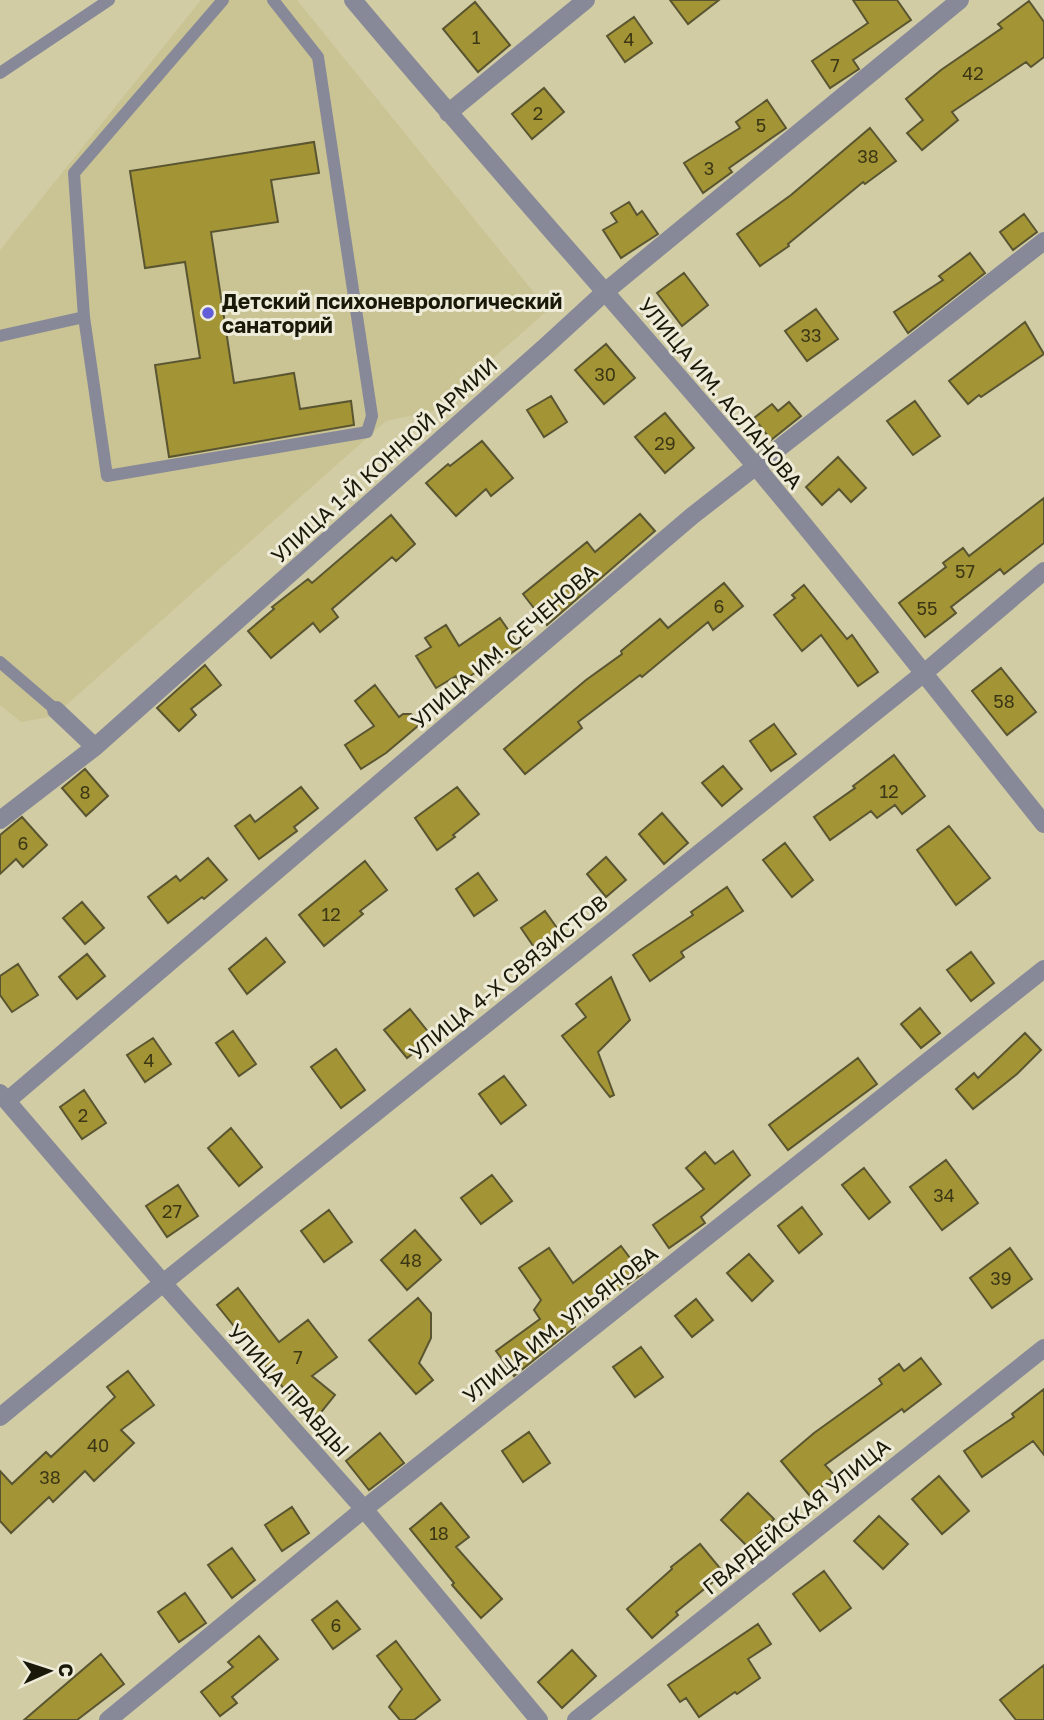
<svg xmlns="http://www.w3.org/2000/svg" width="1044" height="1720" viewBox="0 0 1044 1720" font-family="'Golos Text',sans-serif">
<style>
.built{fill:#cac394}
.building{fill:#a39436;stroke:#5a5531;stroke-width:2}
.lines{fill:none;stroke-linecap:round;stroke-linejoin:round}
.service{stroke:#878999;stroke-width:12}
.minor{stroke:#878999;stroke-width:18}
.poi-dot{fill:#625ed7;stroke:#eeecd8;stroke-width:2.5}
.labels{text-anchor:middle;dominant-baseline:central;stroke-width:6;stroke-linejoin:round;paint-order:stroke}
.number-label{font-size:18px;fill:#3c3714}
.poi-label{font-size:21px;font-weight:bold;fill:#1a1809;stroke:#eeecd8;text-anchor:start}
.street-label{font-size:21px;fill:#1a1809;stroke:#eeecd8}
</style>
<rect width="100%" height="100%" fill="#d1cca4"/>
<path class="built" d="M201,0H297L548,310L433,411L386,421L54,716L21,722L0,705V250Z"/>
<path class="building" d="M670,0H719L688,24Z
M853,0H897L911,20L853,60L859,69L830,88L812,61L868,23Z
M1029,1L1044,22V57L1031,67L1026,62L952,112L958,120L922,150L907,133L923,120L906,99L941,70L1002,28L998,24Z
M475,2L510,45L478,72L443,29Z
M634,17L652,43L625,62L607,36Z
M544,88L564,112L532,139L512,114Z
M767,100L786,128L729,168L732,172L703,193L684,163L740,128L736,122Z
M870,128L896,161L865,184L863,182L788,244L789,246L760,266L737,234L791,195Z
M314,142L319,173L271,180L278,222L211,232L234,383L294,373L300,409L351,401L354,425L169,457L155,365L200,358L185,262L145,268L130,171Z
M629,202L637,215L642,211L658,234L621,258L603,230L617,222L611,213Z
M1024,214L1037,232L1013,250L1000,232Z
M970,253L985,273L908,333L894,312L943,280L939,276Z
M684,273L708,305L682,326L657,293Z
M816,309L838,339L807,361L785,331Z
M1025,322L1044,354L981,397L979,395L968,404L949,381Z
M606,344L635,378L604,404L575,370Z
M551,396L567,422L544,437L527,410Z
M915,401L940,436L913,455L887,421Z
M789,402L801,416L771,440L754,418L772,404L778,411Z
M665,413L694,448L665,473L635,437Z
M482,441L513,478L491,496L486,489L456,516L426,483L448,464L450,466Z
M838,457L866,488L851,502L839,489L822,505L806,487Z
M1044,498V543L1004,574L1000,569L951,607L956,613L925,637L899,603L946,567L943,563L963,548L969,556Z
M640,514L655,531L547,625L523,594L587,542L595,552Z
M391,515L415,544L396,561L392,557L332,609L338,617L320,632L313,623L271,658L248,631L274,609L272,607L308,579L312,583Z
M724,583L743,606L713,630L708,622L642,677L640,675L578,722L582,728L525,774L504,749L586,680L622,654L621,651L660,619L668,628Z
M804,585L847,639L852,635L878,672L858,686L821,635L802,651L774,615L795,598L792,595Z
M500,618L520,647L492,667L490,664L460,682L456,676L436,688L416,656L431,647L425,638L446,625L459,646Z
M205,665L221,685L191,709L196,715L179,731L157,708Z
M1001,668L1036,712L1007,735L972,691Z
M375,685L399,717L403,714H411L419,725L386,753L361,769L345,745L374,726L355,701Z
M774,724L796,754L771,771L750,741Z
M894,755L925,796L902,814L895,805L877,818L871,811L830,840L814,817L855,788L853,786Z
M723,766L742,789L722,806L702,783Z
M85,769L108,796L86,816L62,788Z
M301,787L318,808L294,827L297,831L259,859L235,826L250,815L255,822Z
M457,787L479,814L453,835L455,837L437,850L415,818Z
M662,813L688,843L664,864L639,834Z
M22,817L47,845L23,867L16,859L0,874V835Z
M949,826L990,878L956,905L917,850Z
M785,843L813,880L792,897L763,860Z
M606,857L626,880L606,897L587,874Z
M208,858L227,880L204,899L202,897L168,923L148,897L176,876L180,881Z
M365,861L387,890L360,911L363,914L324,946L299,915Z
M478,873L497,900L474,916L456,889Z
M727,887L743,911L681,952L684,957L650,981L633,955L693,915L691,912Z
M82,902L104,928L85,944L63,918Z
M545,911L562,935L538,953L521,928Z
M266,938L285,962L247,994L229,969Z
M971,952L994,983L971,1001L947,970Z
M87,954L105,976L77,999L59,977Z
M18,964L38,995L12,1012L0,995V976Z
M611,977L630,1020L598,1052L614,1095L610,1097L562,1036L586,1017L576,1004Z
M920,1008L940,1033L921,1048L901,1024Z
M410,1009L433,1038L407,1058L384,1030Z
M233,1031L256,1064L239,1076L216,1043Z
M1025,1033L1041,1050L1017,1074L973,1109L956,1089L974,1073L978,1078Z
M153,1038L171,1064L145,1082L127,1055Z
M336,1049L365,1090L341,1108L311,1067Z
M858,1058L877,1084L788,1150L769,1125Z
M504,1076L526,1105L501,1124L479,1094Z
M84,1090L106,1123L82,1139L60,1107Z
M231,1128L262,1167L239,1186L208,1148Z
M733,1151L750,1175L701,1217L705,1223L669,1248L653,1225L704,1189L686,1168L705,1152L715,1164Z
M946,1160L978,1203L942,1230L910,1187Z
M864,1168L890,1202L869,1219L842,1185Z
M492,1175L512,1201L481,1224L461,1198Z
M178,1185L198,1216L167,1237L146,1206Z
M802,1207L822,1234L799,1253L778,1226Z
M329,1210L352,1242L324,1262L301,1231Z
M415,1230L441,1260L407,1290L381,1260Z
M621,1246L642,1274L573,1323L575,1327L514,1376L496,1351L540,1319L534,1310L541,1300L519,1268L549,1248L573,1283Z
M1010,1248L1032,1279L992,1308L970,1278Z
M749,1254L773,1281L752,1301L727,1273Z
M238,1288L279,1342L308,1320L337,1357L312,1376L335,1395L318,1416L285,1390L217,1305Z
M418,1298L431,1313V1338L419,1363L433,1380L416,1394L369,1340Z
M696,1299L713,1320L692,1337L675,1316Z
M641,1347L663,1377L635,1397L613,1367Z
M921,1358L941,1384L904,1412L902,1409L825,1465L835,1476L810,1496L781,1461L814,1433L882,1384L879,1379L899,1364L904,1371Z
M128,1371L154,1405L121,1430L134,1443L94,1481L85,1471L53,1502L49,1497L11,1533L0,1521V1471L12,1484L46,1452L51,1457L115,1397L107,1387Z
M1044,1389V1455L1033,1441L982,1477L964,1451L1014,1417L1012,1414Z
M529,1432L550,1463L523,1482L502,1451Z
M380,1433L404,1463L369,1490L346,1461Z
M939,1476L969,1511L942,1534L912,1499Z
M748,1493L774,1519L747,1546L721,1520Z
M441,1503L469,1537L456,1547L502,1599L481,1618L452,1585L454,1583L410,1529Z
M292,1507L309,1533L282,1551L265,1525Z
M879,1516L908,1544L883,1569L854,1541Z
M700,1544L724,1573L676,1612L678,1615L652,1638L627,1609L672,1569L671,1567Z
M232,1548L255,1580L232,1598L208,1565Z
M824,1571L851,1608L820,1631L793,1594Z
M185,1593L206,1623L179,1642L158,1612Z
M337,1601L360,1629L333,1649L312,1620Z
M758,1624L771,1644L748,1659L760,1678L737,1694L735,1692L699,1717L686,1698L680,1702L668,1685Z
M259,1636L278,1659L232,1697L237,1703L220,1716L201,1692L233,1667L228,1662Z
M396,1641L440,1700L414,1720H400L389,1707L402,1689L377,1656Z
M572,1650L596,1676L562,1708L538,1682Z
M101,1654L124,1684L77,1720H24Z
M1044,1665V1720H1016L1000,1700Z"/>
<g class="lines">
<path class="service" d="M0,73L109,0
M84,317L107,476L367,432L372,416L318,57L273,0
M0,336L84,317L74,173L223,0
M0,662L56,710"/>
<path class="minor" d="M353,0C484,156 620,307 752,462C852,581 947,703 1044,824
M448,113L586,0
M56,710L95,747
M0,820L95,747L546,346L606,291L960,0
M0,1093L163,1283L364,1509L539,1720
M7,1101L692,516L1044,241
M0,1417L163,1283L924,673L1044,571
M108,1720L364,1509L1044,969
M576,1720L1044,1348"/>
</g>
<circle class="poi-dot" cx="208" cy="313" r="7"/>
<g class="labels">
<g class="number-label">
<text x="476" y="37">1</text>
<text x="629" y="39">4</text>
<text x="835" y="65">7</text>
<text x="973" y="73">42</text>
<text x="538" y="113">2</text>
<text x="761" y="125">5</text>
<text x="868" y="156">38</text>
<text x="709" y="168">3</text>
<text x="811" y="335">33</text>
<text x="605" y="374">30</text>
<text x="665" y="443">29</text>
<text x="965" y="571">57</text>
<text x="719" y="606">6</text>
<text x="927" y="608">55</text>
<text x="1004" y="701">58</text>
<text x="889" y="791">12</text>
<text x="85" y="792">8</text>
<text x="23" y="843">6</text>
<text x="331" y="914">12</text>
<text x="149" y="1060">4</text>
<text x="83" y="1115">2</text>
<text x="944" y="1195">34</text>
<text x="172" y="1211">27</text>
<text x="411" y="1260">48</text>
<text x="1001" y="1278">39</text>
<text x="298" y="1357">7</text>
<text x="98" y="1445">40</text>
<text x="50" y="1477">38</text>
<text x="439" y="1533">18</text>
<text x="336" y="1625">6</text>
</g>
<g class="poi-label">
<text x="222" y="301">Детский психоневрологический<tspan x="222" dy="24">санаторий</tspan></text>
</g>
<g class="street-label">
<text transform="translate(721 393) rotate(50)">УЛИЦА ИМ. АСЛАНОВА</text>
<text transform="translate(384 460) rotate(-42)">УЛИЦА 1-Й КОННОЙ АРМИИ</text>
<text transform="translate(504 646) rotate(-41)">УЛИЦА ИМ. СЕЧЕНОВА</text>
<text transform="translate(508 977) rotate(-39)">УЛИЦА 4-Х СВЯЗИСТОВ</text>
<text transform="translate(560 1324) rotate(-38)">УЛИЦА ИМ. УЛЬЯНОВА</text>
<text transform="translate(289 1390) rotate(48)">УЛИЦА ПРАВДЫ</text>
<text transform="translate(796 1516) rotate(-39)">ГВАРДЕЙСКАЯ УЛИЦА</text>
</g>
</g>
<g transform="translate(49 1671) rotate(87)" stroke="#eeecd8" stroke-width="5" paint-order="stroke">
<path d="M0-5L12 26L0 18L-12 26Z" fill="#1a1809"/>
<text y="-10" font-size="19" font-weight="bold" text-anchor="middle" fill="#1a1809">С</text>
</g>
</svg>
